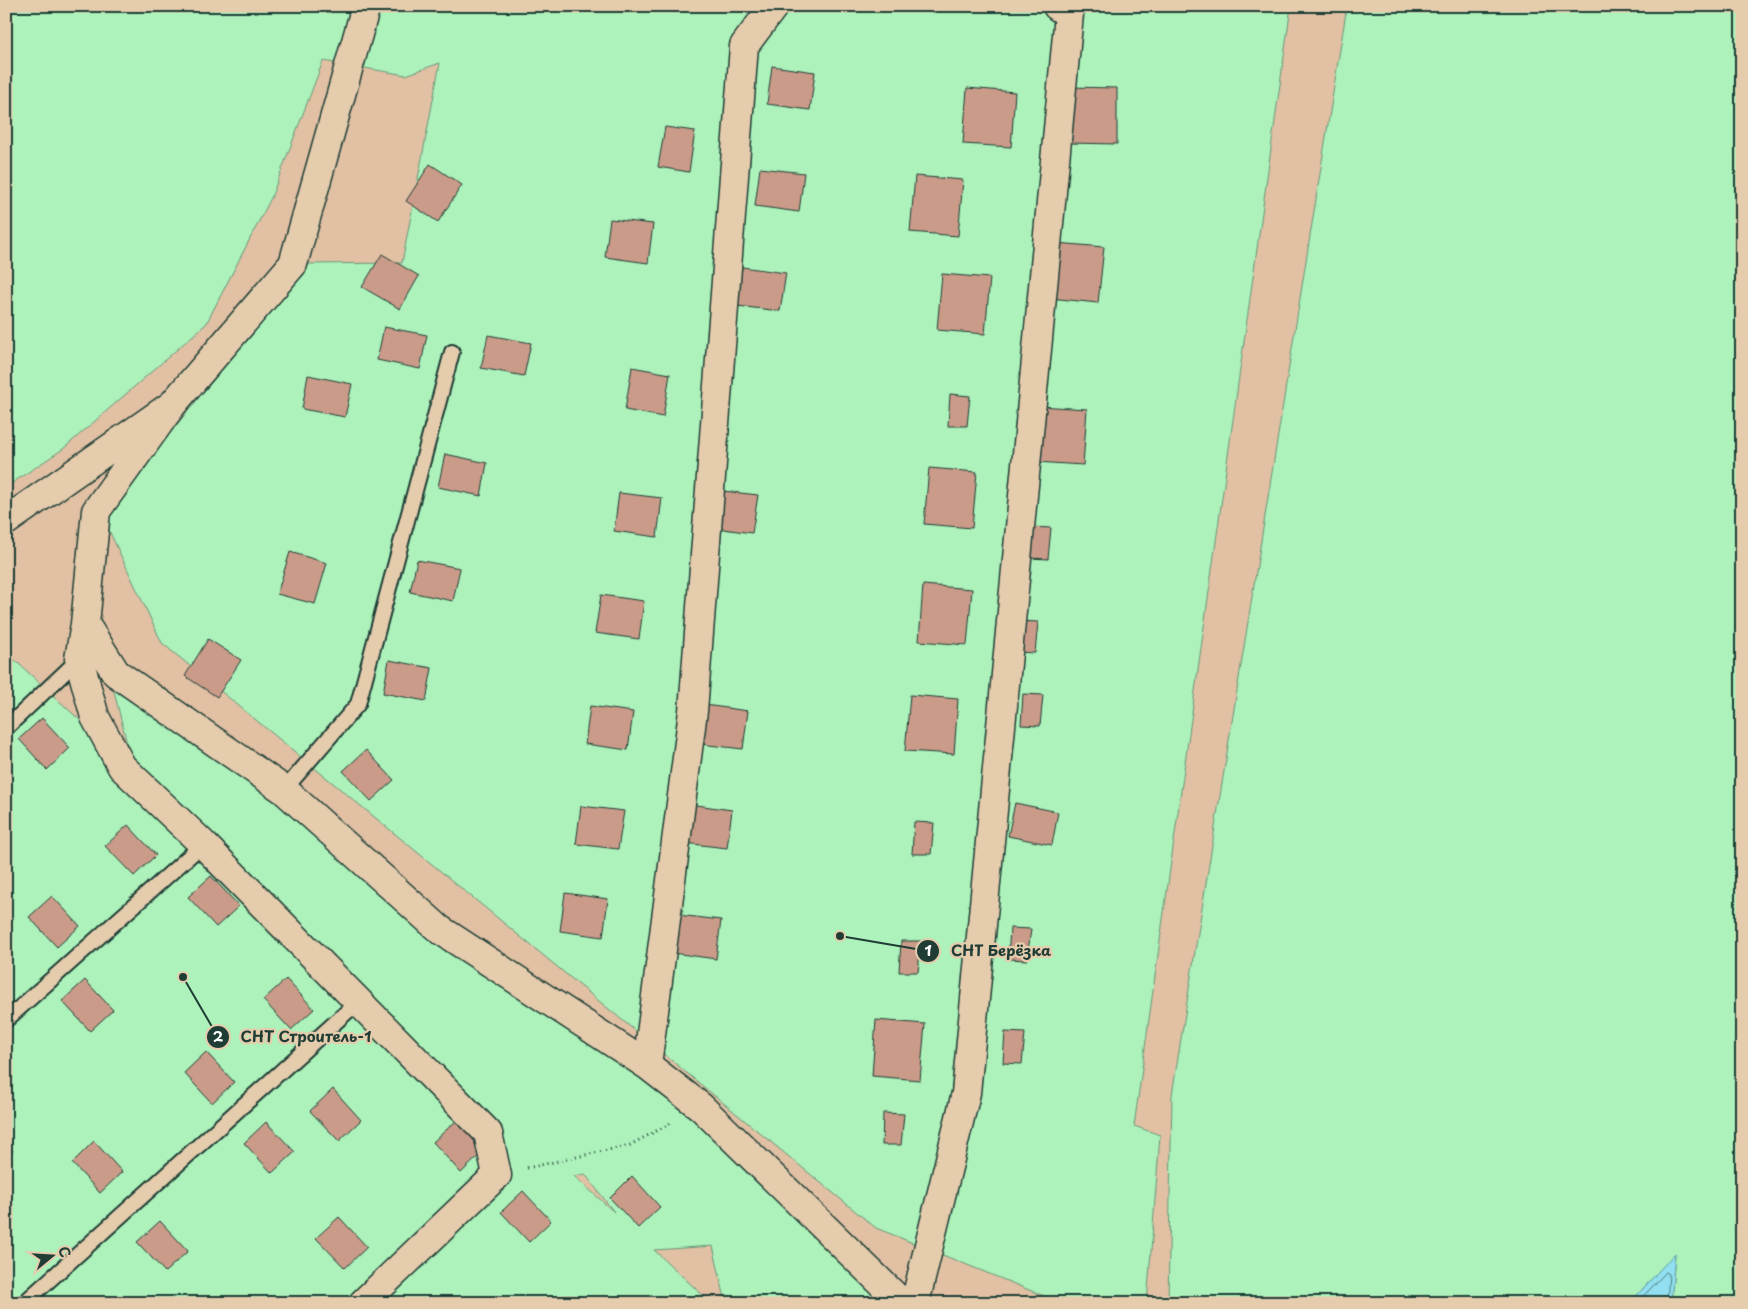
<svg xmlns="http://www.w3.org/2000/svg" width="1748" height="1309" viewBox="0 0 1748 1309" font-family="'Playpen Sans',sans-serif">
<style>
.green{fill:#adf1bb;stroke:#669778;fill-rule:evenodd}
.water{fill:#91dff0;stroke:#639ea5}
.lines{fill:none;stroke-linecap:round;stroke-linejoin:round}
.shore{stroke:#4d7e7f;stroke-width:1}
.building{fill:#ca9b89;stroke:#1f3d34}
.lane-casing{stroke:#1f3d34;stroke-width:18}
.street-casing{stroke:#1f3d34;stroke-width:31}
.path{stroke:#1f3d34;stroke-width:3;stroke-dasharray:1 4;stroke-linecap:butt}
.lane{stroke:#e5ccad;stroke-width:14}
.street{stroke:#e5ccad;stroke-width:28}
.leader{fill:none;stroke:#1f3d34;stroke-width:2}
.callout-dot{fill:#1f3d34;stroke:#e5ccad;stroke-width:2}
.mark-label{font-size:15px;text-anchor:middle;font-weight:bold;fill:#fff}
.callout-label{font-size:15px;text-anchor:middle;font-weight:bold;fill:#1f3d34;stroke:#e5ccad;stroke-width:4.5;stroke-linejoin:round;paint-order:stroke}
</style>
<rect width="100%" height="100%" fill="#e1c0a4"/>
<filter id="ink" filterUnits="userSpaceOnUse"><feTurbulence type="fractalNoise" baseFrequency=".02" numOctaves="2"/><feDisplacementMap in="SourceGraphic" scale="10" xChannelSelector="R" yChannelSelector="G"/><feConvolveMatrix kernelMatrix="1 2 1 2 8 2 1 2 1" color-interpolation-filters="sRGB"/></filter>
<g filter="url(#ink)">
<path class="green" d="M6,6H1291L1134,1126L1160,1135L1147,1303H1040L1044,1296L876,1228L162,643L106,524L132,479L309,264L402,263L440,63L406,75L323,61L271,198L206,324L63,449L6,487Z
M1347,6H1742V1303H1671L1675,1254L1630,1303H1168L1172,1095Z
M6,652L226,855L131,760L113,687L133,692L642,1071L720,1135L891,1303H726L713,1246L654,1250L711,1303H6ZM585,1174L614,1212L574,1176Z"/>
<path class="water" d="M1675,1253L1671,1303H1630Z"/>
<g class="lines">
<path class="shore" d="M1637,1303L1666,1272L1669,1274L1667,1303"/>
</g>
<path class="building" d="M772,66L815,72L810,110L767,104Z
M1069,87L1117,88V144L1069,143Z
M967,88L1015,92L1011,147L963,144Z
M665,127L695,131L689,172L658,167Z
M430,164L462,185L438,222L406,201Z
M760,168L804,173L799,212L755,206Z
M915,176L963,180L958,236L910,232Z
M610,219L653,224L648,263L605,257Z
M1056,243L1104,247L1098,303L1050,298Z
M382,254L419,276L400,309L362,287Z
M742,267L786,273L780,311L737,306Z
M942,274L990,278L985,334L937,330Z
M384,327L427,335L420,369L377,360Z
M488,335L531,343L524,376L481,368Z
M632,367L670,374L663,417L625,410Z
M308,375L352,384L345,417L302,409Z
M950,394L970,396L967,426H948Z
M1039,406L1087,409L1083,465L1035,462Z
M445,454L487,463L481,496L438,487Z
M929,468L977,472L972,528L924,524Z
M714,490L758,495L752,533L709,527Z
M619,493L662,498L657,537L614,531Z
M1031,527L1051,528L1048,559L1029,558Z
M290,552L327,563L315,604L277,594Z
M417,560L460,568L453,601L410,592Z
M923,585L972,589L967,645L919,641Z
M601,595L644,601L639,639L595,633Z
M1018,621L1038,622L1035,653L1016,652Z
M208,639L241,660L217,697L185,676Z
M389,660L432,668L426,701L383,693Z
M1023,694L1043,695L1040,726L1021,725Z
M910,695L958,699L954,754L905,751Z
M705,705L748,711L743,749L700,744Z
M590,706L633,712L628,750L585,744Z
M42,718L70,748L47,770L19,739Z
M366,750L394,780L371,801L343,771Z
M1015,803L1058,812L1052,845L1008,836Z
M689,804L732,810L727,848L684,843Z
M581,806L624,811L618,849L576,844Z
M914,822L934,823L931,854H912Z
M128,825L156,855L134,876L105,846Z
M211,876L239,906L216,927L188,897Z
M565,893L608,899L603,937L560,931Z
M52,896L80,926L57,947L29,917Z
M678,915L721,920L716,959L673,953Z
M1010,928L1031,929L1027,960L1008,959Z
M901,941H921L918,972H899Z
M286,979L314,1009L291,1030L263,1000Z
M85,980L113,1010L90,1031L62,1001Z
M876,1020L925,1024L920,1080L872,1076Z
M1005,1032L1025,1033L1022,1064L1003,1063Z
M206,1052L234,1082L212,1103L184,1073Z
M333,1089L361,1120L339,1141L310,1111Z
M883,1113L904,1114L901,1145H882Z
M456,1121L484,1151L461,1173L433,1142Z
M266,1122L295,1152L272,1173L244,1143Z
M94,1141L122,1172L100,1193L72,1163Z
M6,1144L13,1151L6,1157Z
M632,1176L660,1207L638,1228L610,1198Z
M523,1191L551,1221L529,1242L501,1212Z
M339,1217L367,1247L345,1268L316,1238Z
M160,1221L188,1251L165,1272L137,1242Z"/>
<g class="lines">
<g class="lane-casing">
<path id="lane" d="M6,728L79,659
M284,790L358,704L452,352
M6,1020L203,844
M24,1303L359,1001"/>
</g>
<g class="street-casing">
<path id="street" d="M172,405L96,511L85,624L116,673L284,790L439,929L647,1065L701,1107L902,1303
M6,521L172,405L293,264L366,6
M85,624L79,659L95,717L122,767L203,844L488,1133L497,1175L363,1303
M647,1065L693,711L744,46L774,6
M915,1303L966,1093L1069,14L1057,6"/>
</g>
<path class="path" d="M527,1168L630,1145L673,1122"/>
<use href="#lane" class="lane"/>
<use href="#street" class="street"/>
</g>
</g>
<path class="leader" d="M840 936L928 951M183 977L218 1037"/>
<g class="callout-dot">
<circle cx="840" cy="936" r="5"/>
<circle cx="183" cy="977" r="5"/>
<circle cx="928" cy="951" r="12"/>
<circle cx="218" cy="1037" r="12"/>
</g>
<g class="mark-label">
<text x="928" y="956">1</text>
<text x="218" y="1042">2</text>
</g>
<g class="callout-label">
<text x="1001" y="956">СНТ Берёзка</text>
<text x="306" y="1042">СНТ Строитель-1</text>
</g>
<rect width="1748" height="1309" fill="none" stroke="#e5ccad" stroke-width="25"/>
<rect x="12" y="12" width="1723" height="1284" fill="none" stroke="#1f3d34" stroke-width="2" filter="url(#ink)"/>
<g transform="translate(52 1256) rotate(72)" stroke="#e5ccad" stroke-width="4" paint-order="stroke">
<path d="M0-4L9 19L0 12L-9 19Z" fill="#1f3d34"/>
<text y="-8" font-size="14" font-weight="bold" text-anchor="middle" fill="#1f3d34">С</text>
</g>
</svg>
